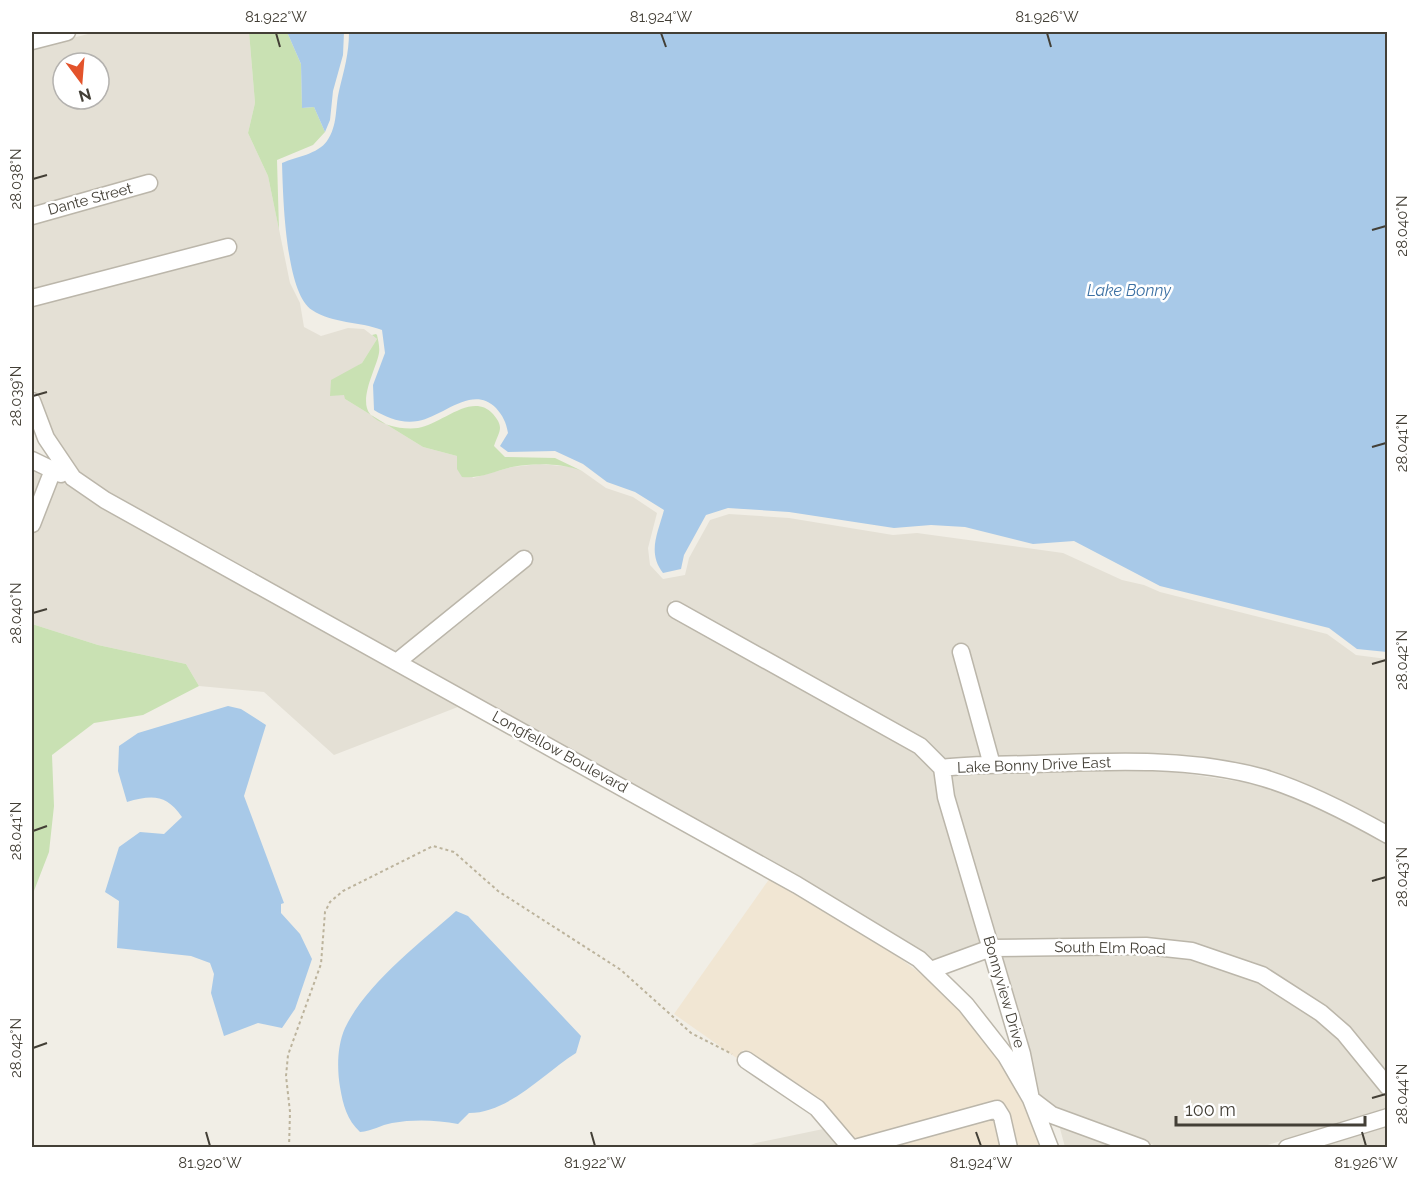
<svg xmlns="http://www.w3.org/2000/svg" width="1419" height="1179" viewBox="0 0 1419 1179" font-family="Raleway,sans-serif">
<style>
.residential{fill:#e4e0d5;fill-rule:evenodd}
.commercial{fill:#f1e6d3}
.green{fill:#c9e1b3}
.water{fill:#a8c9e8}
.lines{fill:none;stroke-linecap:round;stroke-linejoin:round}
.minor-casing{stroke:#bbb6aa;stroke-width:19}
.path{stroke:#bcb39c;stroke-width:2;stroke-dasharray:3 3;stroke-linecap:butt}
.minor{stroke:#fff;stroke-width:16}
.ticks{fill:none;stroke:#433f36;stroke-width:2}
.labels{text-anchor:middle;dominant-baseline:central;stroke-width:5;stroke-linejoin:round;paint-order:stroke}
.street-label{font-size:15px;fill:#433f36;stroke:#fff}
.water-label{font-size:16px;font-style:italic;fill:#3b70a3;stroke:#fff}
.neatline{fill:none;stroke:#433f36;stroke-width:2}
.ticks-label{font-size:15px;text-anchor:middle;fill:#433f36}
</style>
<rect width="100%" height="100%" fill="#f1eee6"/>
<path class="residential" d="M96,32H249L255,103L248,133L268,176L290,283L300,303L304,327L321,336L348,328L364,329L377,339L362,363L348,372L345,399L423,447L457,456L473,478L512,467L540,464L572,467L582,471L606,488L633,497L657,513L648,548L650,565L663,579L685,575L689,558L710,520L729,514L789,518L893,535L917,533L1063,553L1122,580L1144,585L1160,592L1327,634L1356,655L1387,659V827L1264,771L944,761L880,715L672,600L667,613L917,753L935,771L940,799L983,944L932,962L760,857L411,660L533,561L525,549L397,653L108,494L77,472L51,434L32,383V306L236,253L232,239L32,290V223L158,188L153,174L32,208V48ZM63,63H99V99H63Z
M32,468L71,485L463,705L334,755L264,692L199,686L186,664L98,645L32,624Z
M1069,769L1161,770L1262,785L1350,821L1388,844L1387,1076L1325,1007L1292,984L1235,956L1192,944L996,941L952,795L948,775Z
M1147,953L1191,958L1260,982L1318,1018L1340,1038L1387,1097V1110L1261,1147L1162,1148L1055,1109L1037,1094L1000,956Z
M1059,1125L1121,1147H1065Z
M1387,1125V1147L1313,1148Z
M828,1128L841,1148H743L756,1143Z"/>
<path class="commercial" d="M770,878L875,940L928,979L962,1010L1001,1060L1026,1102L1043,1147H859L837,1119L797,1085L743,1050L738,1059L674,1014Z"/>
<path class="green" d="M249,32H287L301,64L302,108L314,107L325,132L313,145L277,160L279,230L286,264L268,176L248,133L255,103Z
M376,334L377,335C378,340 380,347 379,353C377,367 358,399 370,414C380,426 404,430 418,428C441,425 472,391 493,414C505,428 499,431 494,446L505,457L555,458L582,471C560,463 535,463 512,467C495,471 480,479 462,477L457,469V456L423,447L345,399L344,395L330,396L331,380L362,363L377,339L372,335Z
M32,624L98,645L186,664L199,686L143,715L94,723L52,755L54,806L49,852L32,896Z"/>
<path class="water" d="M287,32H344L343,55L333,91L330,120L325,132L314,107L302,108L301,64Z
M349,32H1387V652L1357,649L1329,628L1160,586L1074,541L1033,544L965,527L931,525L894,528L789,512L728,508L706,515L684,555L681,569L663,573C647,552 658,533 664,510L635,492L607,482L583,464L555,451L508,452L500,446L508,433C506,422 503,416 496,408C472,384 443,417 418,421C402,424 387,418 374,410L373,385L385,353L382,330C359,321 333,324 312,310C285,293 283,194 282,163C296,157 318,154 327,141C338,125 335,108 339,91C344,70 349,54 349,32Z
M228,706L241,709L266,725L244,796L284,903L281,904V913L300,934L312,959L295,1009L282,1028L258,1023L224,1036L211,993L214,974L210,963L191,956L117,948L119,901L105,892L119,847L140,832L164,834L182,817C166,794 152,795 127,802L118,771L119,746L138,733Z
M456,911L468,916L581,1036L576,1053C544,1073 509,1113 469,1113L458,1124C437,1120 414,1119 392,1123C381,1125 372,1131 360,1132C347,1120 343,1105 340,1087C337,1069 337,1046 345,1028C366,984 420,943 456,911Z"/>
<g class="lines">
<g class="minor-casing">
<path id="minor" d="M32,41L67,32
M32,216L149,183
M32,298L228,247
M32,401L46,438L73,478L105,500L797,885L919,959L966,1005L1006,1056L1031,1099L1050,1148
M32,460L61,474
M32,524L53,470
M676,610L920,746L942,768C972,764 1002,765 1033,764C1109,761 1190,757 1264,778C1307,791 1349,813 1388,835
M961,652L992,765
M398,661L524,559
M942,768L946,797L1022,1054L1031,1099L1052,1115L1142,1148
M931,970L991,948L1146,946L1192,951L1262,975L1321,1013L1344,1033L1388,1087
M746,1060L817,1108L851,1148
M855,1148L997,1109L1002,1117L1009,1148
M1287,1148L1388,1117"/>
</g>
<path class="path" d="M289,1148L290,1112L286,1076L288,1055L321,964L325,912L330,902L343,891L433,846L454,852L498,891L621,970L691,1033L732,1054"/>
<use href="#minor" class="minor"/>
</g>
<path class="ticks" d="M276,33L280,47M661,33L666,47M1047,33L1051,47M33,179L47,175M1372,230L1386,226M33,396L47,392M1372,447L1386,443M33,613L47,609M1372,664L1386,660M33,831L47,826M1372,881L1386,877M33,1048L47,1043M1372,1098L1386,1094M206,1132L210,1146M591,1132L595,1146M976,1132L981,1146M1362,1132L1366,1146"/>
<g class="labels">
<g class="street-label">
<text transform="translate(90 199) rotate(-15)">Dante Street</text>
<text transform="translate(560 752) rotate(29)">Longfellow Boulevard</text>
<text transform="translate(1034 765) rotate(-2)">Lake Bonny Drive East</text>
<text transform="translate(1110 948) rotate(1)">South Elm Road</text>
<text transform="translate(1004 992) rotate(74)">Bonnyview Drive</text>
</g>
<g class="water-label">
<text x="1129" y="290">Lake Bonny</text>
</g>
</g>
<rect width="1419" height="1179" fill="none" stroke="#ffffff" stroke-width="66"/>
<g transform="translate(81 81) rotate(164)"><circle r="28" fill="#ffffff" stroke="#b4b2af" stroke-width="1.5"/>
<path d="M0-4.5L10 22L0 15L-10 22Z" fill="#e3532b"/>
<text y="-9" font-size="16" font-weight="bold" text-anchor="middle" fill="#433f36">N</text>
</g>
<path d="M1176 1116v9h189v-9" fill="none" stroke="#433f36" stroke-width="3"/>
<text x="1185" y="1116" font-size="18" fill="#433f36" stroke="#ffffff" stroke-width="4.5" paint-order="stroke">100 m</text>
<rect x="33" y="33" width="1353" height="1113" class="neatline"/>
<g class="ticks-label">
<text x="276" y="22">81.922°W</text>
<text x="661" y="22">81.924°W</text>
<text x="1047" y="22">81.926°W</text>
<text transform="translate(16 179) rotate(-90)" y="5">28.038°N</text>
<text transform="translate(1402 226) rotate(-90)" y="5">28.040°N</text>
<text transform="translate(16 396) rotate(-90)" y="5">28.039°N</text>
<text transform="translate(1402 443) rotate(-90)" y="5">28.041°N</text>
<text transform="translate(16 613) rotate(-90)" y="5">28.040°N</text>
<text transform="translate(1402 660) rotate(-90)" y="5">28.042°N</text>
<text transform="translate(16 831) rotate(-90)" y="5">28.041°N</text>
<text transform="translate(1402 877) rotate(-90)" y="5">28.043°N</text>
<text transform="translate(16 1048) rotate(-90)" y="5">28.042°N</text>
<text transform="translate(1402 1094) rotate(-90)" y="5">28.044°N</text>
<text x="210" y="1168">81.920°W</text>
<text x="595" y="1168">81.922°W</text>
<text x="981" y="1168">81.924°W</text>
<text x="1366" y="1168">81.926°W</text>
</g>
</svg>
